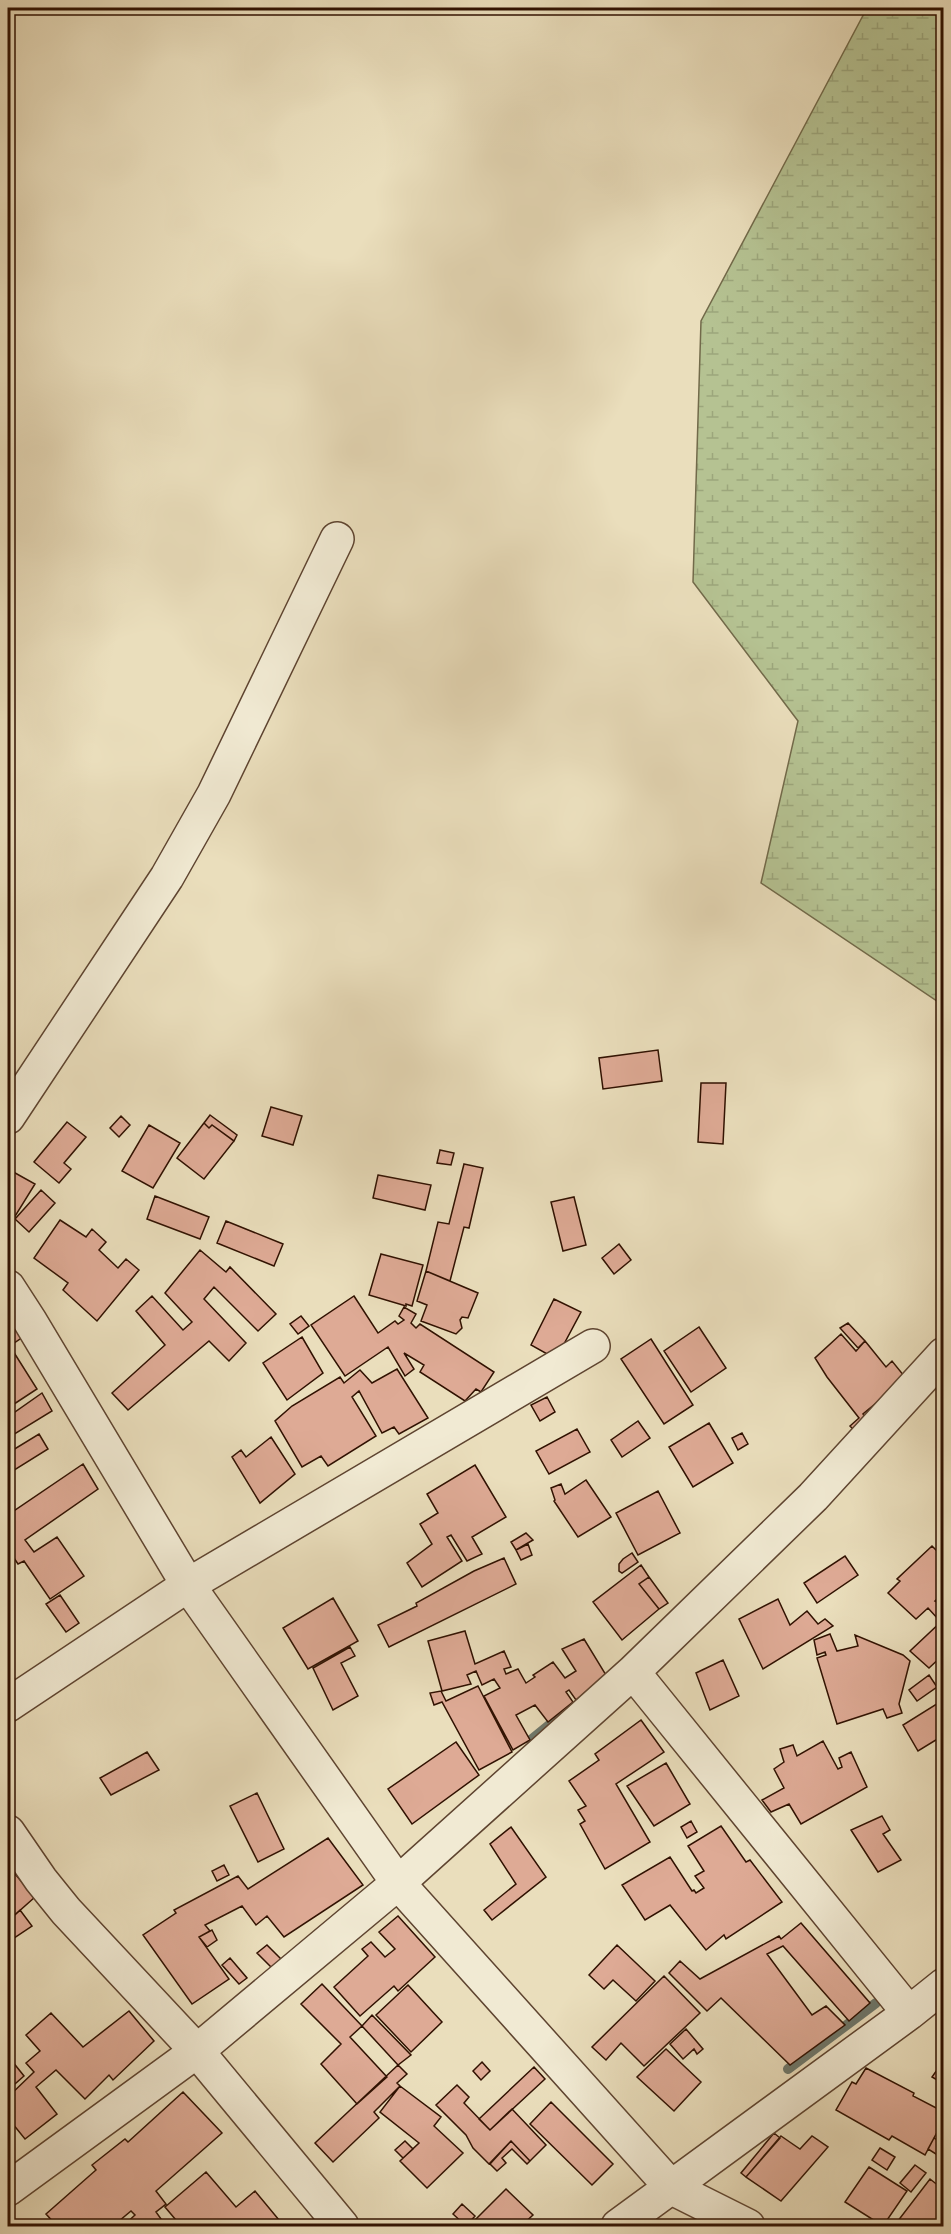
<svg xmlns="http://www.w3.org/2000/svg" width="951" height="2234" viewBox="0 0 951 2234" font-family="'IM FELL Great Primer',serif">
<style>
.wetland{fill:url(#wetland-marsh);stroke:#726a4a;stroke-width:1.5}
.lines{fill:none;stroke-linecap:round;stroke-linejoin:round}
.stream{stroke:#6e786c;stroke-width:10}
.building{fill:#deaa95;stroke:#301101;stroke-width:1.5}
.street-casing{stroke:#5e4430;stroke-width:36}
.street{stroke:#f1ead3;stroke-width:33}
</style>
<defs>
<pattern id="wetland-marsh" width="20" height="14" patternUnits="userSpaceOnUse" patternTransform="scale(1.5)"><rect width="20" height="14" fill="#b5c292"/><path d="M1 5h8M5 5V1M11 12h8M15 12V8" fill="none" stroke="#9ca67c"/></pattern>
</defs>
<rect width="100%" height="100%" fill="#eadebc"/>
<filter id="stains"><feTurbulence type="fractalNoise" baseFrequency=".00333" numOctaves="4"/><feColorMatrix values="0 0 0 0 .2 0 0 0 0 .09 0 0 0 0 .02 0 0 0 .5 -.17"/></filter>
<radialGradient id="worn" r=".72"><stop offset=".6" stop-color="#630" stop-opacity="0"/><stop offset="1" stop-color="#630" stop-opacity=".3"/></radialGradient>
<path class="wetland" d="M867,8H943V1005L761,883L798,721L693,582L701,321Z"/>
<g class="lines">
<path class="stream" d="M531,1740L558,1718
M788,2069L876,2003"/>
</g>
<path class="building" d="M658,1050L662,1081L603,1089L599,1058Z
M701,1083H726L723,1144L698,1142Z
M271,1107L302,1116L293,1145L262,1136Z
M210,1115L237,1135L234,1141L212,1125L209,1128L204,1123Z
M121,1116L130,1125L119,1137L110,1128Z
M67,1122L86,1137L64,1163L71,1169L59,1183L34,1162Z
M204,1123L209,1128L212,1125L234,1141L204,1179L177,1158Z
M149,1125L180,1143L153,1188L122,1171Z
M440,1150L454,1153L451,1165L437,1163Z
M464,1164L483,1168L469,1228L464,1227L450,1281L426,1271L438,1222L449,1224Z
M8,1169L35,1184L14,1218L8,1214Z
M378,1175L431,1185L425,1210L373,1198Z
M41,1190L55,1203L29,1232L15,1219Z
M155,1196L209,1217L200,1239L147,1219Z
M574,1197L586,1245L563,1251L551,1202Z
M60,1220L86,1237L92,1229L106,1242L99,1250L118,1268L126,1259L139,1270L97,1321L63,1290L68,1283L34,1258Z
M226,1221L283,1244L274,1266L217,1243Z
M619,1244L631,1260L614,1274L602,1258Z
M200,1250L226,1272L230,1267L276,1314L258,1331L214,1287L204,1299L246,1343L229,1361L209,1341L128,1410L112,1393L165,1345L136,1311L152,1296L183,1330L192,1322L165,1293Z
M381,1254L423,1265L412,1306L406,1304V1306L369,1295Z
M426,1271L478,1293L468,1318L462,1317L460,1320L462,1328L456,1334L421,1321L427,1305L417,1301Z
M354,1296L378,1333L395,1321L398,1324L404,1320L399,1316L404,1307L416,1314L411,1323L416,1328L420,1324L494,1372L481,1392L476,1389L465,1401L420,1372L424,1365L404,1353L414,1369L405,1376L388,1347L345,1376L311,1325Z
M554,1299L581,1312L556,1359L531,1345Z
M8,1313L32,1331L8,1347Z
M301,1316L309,1326L298,1334L290,1324Z
M848,1323L865,1341L858,1348L840,1328Z
M699,1327L726,1368L691,1392L664,1351Z
M841,1334L856,1351L865,1341L886,1367L892,1361L909,1382L887,1394L863,1414L868,1422L857,1433L850,1426L859,1418L827,1377L815,1358Z
M302,1337L323,1373L287,1400L263,1363Z
M651,1339L693,1405L664,1424L621,1359Z
M13,1351L37,1389L8,1408V1354Z
M397,1369L428,1418L399,1434L394,1427L382,1433L359,1391L352,1397L376,1436L328,1466L321,1456L302,1467L275,1421L292,1406L340,1377L344,1383L360,1370L372,1383Z
M42,1393L52,1411L8,1438V1417Z
M547,1397L555,1412L540,1421L531,1405Z
M638,1421L650,1438L622,1457L611,1440Z
M709,1423L733,1463L693,1487L669,1447Z
M577,1429L590,1452L549,1474L536,1451Z
M742,1433L748,1444L738,1450L732,1438Z
M39,1434L48,1449L8,1474V1453Z
M271,1437L295,1474L260,1503L232,1457L241,1450L246,1457Z
M83,1464L98,1489L25,1540L34,1552L57,1537L84,1576L50,1599L24,1561L18,1564L10,1552L8,1554V1515Z
M475,1465L506,1517L472,1537L482,1554L467,1561L451,1535L447,1537L462,1561L422,1587L407,1563L432,1544L420,1524L438,1513L427,1494Z
M586,1480L611,1517L578,1537L554,1501L555,1500L551,1488L561,1484L565,1494Z
M658,1491L680,1533L638,1555L616,1513Z
M526,1533L533,1540L516,1550L511,1542Z
M528,1544L532,1555L521,1560L516,1550Z
M932,1546L944,1558V1592L935,1601L939,1603L944,1598V1613L938,1619L928,1608L916,1619L888,1593L900,1581L897,1579Z
M632,1553L638,1562L622,1573L619,1571V1564L623,1559Z
M845,1556L858,1575L817,1603L804,1583Z
M504,1558L516,1584L389,1647L378,1625L417,1606L416,1603L474,1571Z
M641,1565L649,1577L639,1584L659,1609L622,1640L593,1602Z
M649,1577L668,1603L659,1609L639,1584Z
M60,1595L79,1623L66,1632L46,1604Z
M333,1598L358,1641L308,1669L283,1628Z
M778,1599L790,1625L807,1611L818,1624L825,1619L833,1626L763,1669L739,1619Z
M944,1619V1654L929,1668L910,1651Z
M465,1631L475,1664L504,1651L511,1667L504,1669L506,1674L518,1669L526,1683L535,1677L533,1675L553,1662L565,1678L576,1671L562,1649L584,1639L606,1675L576,1700L569,1690L566,1692L573,1702L548,1722L535,1705L516,1715L530,1740L513,1750L484,1696L500,1688L494,1679L482,1685L476,1671L467,1675L471,1684L442,1691L428,1641Z
M830,1634L837,1651L858,1646L855,1635L903,1655L910,1661L899,1704L902,1713L887,1718L883,1709L837,1724L817,1658L826,1655L825,1652L817,1655L814,1640Z
M350,1647L355,1656L341,1663L358,1696L333,1710L313,1668Z
M723,1660L739,1696L710,1710L696,1673Z
M929,1675L937,1687L917,1701L909,1690Z
M478,1686L512,1752L479,1770L442,1702L434,1705L430,1693L441,1691L446,1701Z
M943,1700L944,1735L918,1751L903,1725Z
M641,1720L664,1752L616,1784L650,1842L605,1869L580,1824L585,1821L578,1810L586,1806L569,1781L599,1760L595,1754Z
M823,1741L838,1769L842,1767L839,1758L851,1752L867,1787L801,1824L789,1804L771,1812L762,1800L784,1788L774,1769L784,1762L780,1749L793,1745L797,1756Z
M456,1742L479,1775L412,1824L388,1789Z
M147,1752L159,1770L111,1795L100,1778Z
M666,1763L690,1804L654,1826L627,1786Z
M257,1793L284,1849L258,1862L230,1806Z
M882,1816L890,1830L883,1834L901,1860L878,1872L851,1830Z
M691,1821L697,1832L687,1838L681,1827Z
M721,1826L746,1862L750,1860L782,1902L726,1939L724,1935L706,1950L670,1905L645,1920L622,1885L670,1857L692,1891L694,1890L696,1893L704,1888L695,1876L704,1871L688,1846Z
M511,1827L546,1877L492,1920L484,1910L516,1884L490,1844Z
M328,1838L363,1885L284,1937L267,1916L256,1925L242,1906L205,1925L210,1931L199,1937L229,1979L192,2004L143,1935L176,1913L174,1910L238,1876L248,1889Z
M224,1865L229,1875L217,1881L212,1871Z
M9,1867L35,1897L8,1921V1868Z
M20,1910L32,1926L8,1942V1921Z
M398,1916L435,1957L398,1991L394,1986L360,2016L334,1987L368,1956L362,1949L371,1942L385,1957L395,1949L379,1932Z
M801,1923L870,2003L849,2021L783,1946L767,1954L812,2015L826,2006L845,2025L790,2065L721,1998L707,2011L669,1973L680,1961L700,1979L779,1936L781,1939Z
M212,1930L217,1940L207,1947L199,1937Z
M267,1945L282,1960L273,1969L257,1953Z
M617,1945L655,1981L636,2001L613,1980L604,1989L589,1975Z
M230,1958L247,1978L239,1984L222,1965Z
M664,1976L700,2013L644,2066L621,2043L606,2060L592,2047Z
M322,1984L362,2026L350,2037L387,2077L357,2104L321,2064L341,2044L301,2004Z
M408,1985L442,2022L411,2052L376,2015Z
M129,2011L154,2041L113,2080L109,2075L85,2099L56,2070L36,2087L57,2114L25,2139L8,2118V2097L34,2072L26,2063L40,2051L26,2035L51,2013L83,2047Z
M372,2015L411,2055L398,2065L362,2026Z
M686,2029L703,2049L697,2054L694,2049L683,2059L670,2044Z
M666,2049L701,2082L674,2111L637,2077Z
M8,2056L24,2076L8,2090Z
M944,2060V2084L932,2077Z
M482,2062L490,2071L481,2080L473,2071Z
M398,2065L407,2074L397,2083L400,2086L374,2112L379,2118L333,2162L315,2143Z
M534,2067L545,2079L490,2130L479,2119Z
M866,2068L914,2093L913,2096L944,2112V2119L925,2155L892,2136L889,2140L836,2110L852,2082L856,2084Z
M457,2085L469,2097L464,2103L490,2130L512,2109L546,2145L530,2161L511,2141L489,2164L473,2148L466,2135L436,2105Z
M400,2086L441,2117L434,2126L463,2153L427,2188L400,2161L419,2143L380,2112Z
M183,2092L222,2133L156,2191L166,2204L156,2212L166,2226H123L135,2215L131,2211L113,2226H57L46,2214L96,2170L92,2165L125,2139L128,2142Z
M551,2102L613,2164L592,2185L530,2124Z
M774,2133L780,2138L746,2177L741,2173Z
M781,2136L800,2149L812,2136L828,2147L781,2201L746,2177Z
M934,2138L944,2143V2149L939,2156L928,2149Z
M405,2141L413,2149L403,2158L395,2150Z
M511,2141L530,2161L527,2164L512,2149L502,2158L506,2163L497,2171L490,2164Z
M880,2148L895,2157L887,2170L872,2160Z
M915,2165L926,2173L911,2192L900,2183Z
M869,2167L907,2191L883,2226L845,2202Z
M206,2172L236,2207L255,2191L284,2226H181L165,2207Z
M930,2179L944,2190V2226H894Z
M506,2189L533,2215L521,2226H469Z
M462,2204L475,2216L466,2226L453,2214Z"/>
<g class="lines">
<g class="street-casing">
<path id="street" d="M8,1117L167,877L214,794L337,539
M8,1287L30,1321L188,1585L398,1883L672,2188L748,2226
M633,1672L813,1497L944,1354
M8,1705L188,1585L593,1346
M8,1832L41,1880L66,1911L197,2051L342,2226
M8,2189L197,2051L398,1883L633,1672L909,2013
M618,2226L909,2013L944,1985"/>
</g>
<use href="#street" class="street"/>
</g>
<rect width="951" height="2234" fill="none" stroke="#eadebc" stroke-width="30"/>
<rect x="9" y="9" width="933" height="2216" fill="none" stroke="#301101" stroke-width="3"/>
<rect x="15" y="15" width="921" height="2204" fill="none" stroke="#301101" stroke-width="1.5"/>
<rect width="100%" height="100%" filter="url(#stains)"/>
<rect width="100%" height="100%" fill="url(#worn)"/>
</svg>
